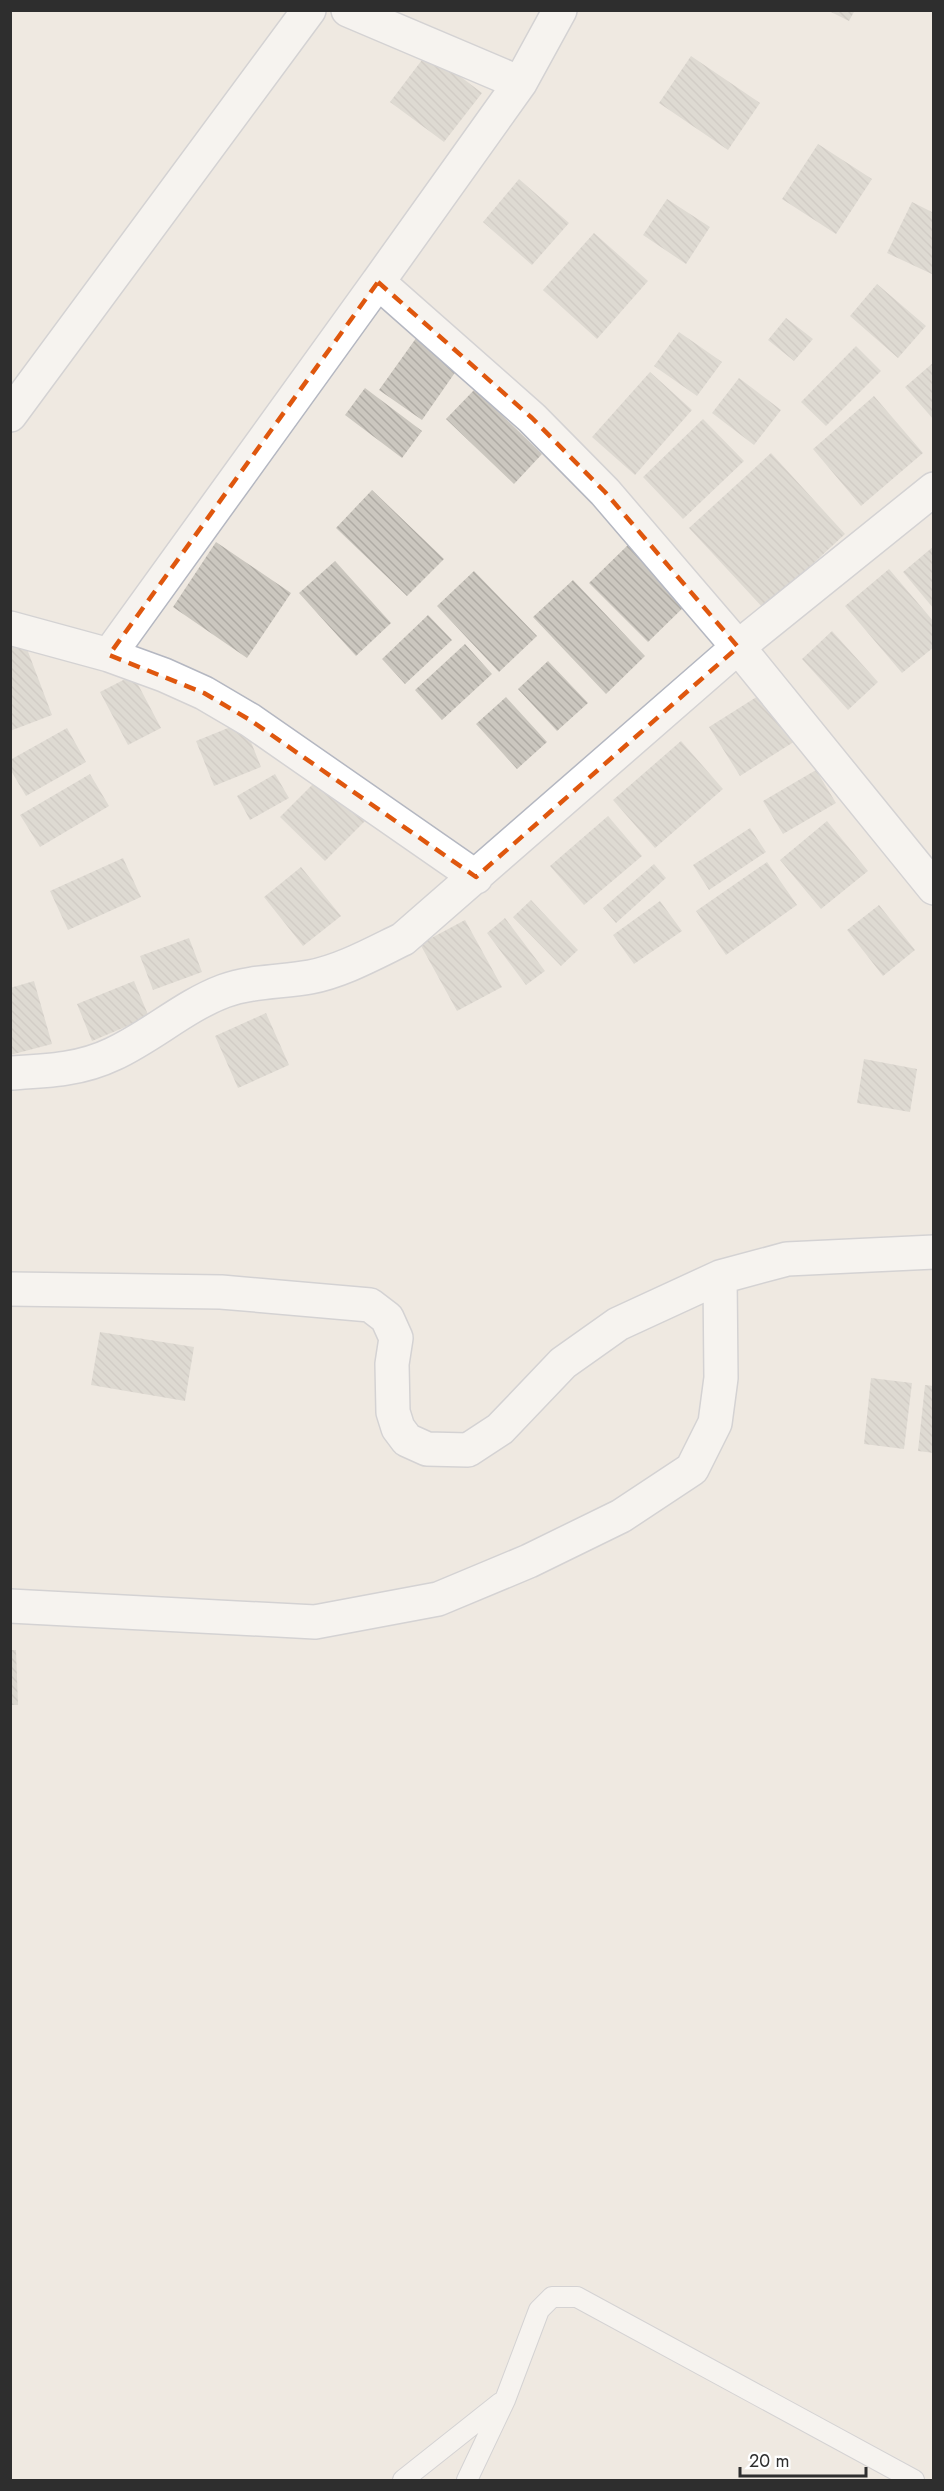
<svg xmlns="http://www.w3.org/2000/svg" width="944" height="2491" viewBox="0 0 944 2491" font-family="Jost,sans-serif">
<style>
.building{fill:url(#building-back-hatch)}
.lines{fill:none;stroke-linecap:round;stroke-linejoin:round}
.service-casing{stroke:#b4b7c1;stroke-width:22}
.minor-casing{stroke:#b4b7c1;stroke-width:36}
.service{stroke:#fff;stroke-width:20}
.minor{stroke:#fff;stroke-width:33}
.marked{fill:none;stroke:#df570e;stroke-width:4.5;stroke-dasharray:12 8;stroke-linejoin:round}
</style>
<defs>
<pattern id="building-back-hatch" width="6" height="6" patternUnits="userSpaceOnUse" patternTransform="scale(1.5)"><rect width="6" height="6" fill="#cbc7bf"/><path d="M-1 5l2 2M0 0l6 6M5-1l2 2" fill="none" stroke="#afaba4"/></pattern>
</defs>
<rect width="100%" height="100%" fill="#efe9e1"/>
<path class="building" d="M827,10H855L849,21Z
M428,52L482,93L444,142L390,102Z
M691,56L760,103L728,150L659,103Z
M818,144L872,179L836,234L782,199Z
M519,179L569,223L532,265L483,222Z
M667,199L710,227L686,264L643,235Z
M912,202L934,213V275L887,253Z
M594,233L648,281L597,339L543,290Z
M877,284L926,326L898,358L850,316Z
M786,318L813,339L794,361L768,340Z
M679,332L722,362L697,396L654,366Z
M419,334L461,364L422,420L379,390Z
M856,346L881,371L826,426L801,402Z
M934,362V420L905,387Z
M650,372L692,410L635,475L592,437Z
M739,378L781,410L754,445L712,413Z
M365,388L422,431L402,458L345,415Z
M475,389L542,454L514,484L446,419Z
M874,396L923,453L861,506L813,449Z
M703,419L744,461L683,519L643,477Z
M771,453L845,534L764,609L689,528Z
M372,490L444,559L407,596L336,528Z
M216,542L291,593L247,658L173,607Z
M630,543L689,602L648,642L589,583Z
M934,546V609L903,572Z
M335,561L391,623L356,656L299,593Z
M889,569L934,622V647L902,673L845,606Z
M474,571L537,636L499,672L437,606Z
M573,580L645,656L606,694L533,617Z
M428,615L452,640L405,684L382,659Z
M832,631L878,682L848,710L802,659Z
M24,641L52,715L10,731V646Z
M465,644L492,674L442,720L415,690Z
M548,661L588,703L557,731L518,689Z
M133,675L161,728L128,745L100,692Z
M769,689L800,738L740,776L709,727Z
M506,697L547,742L517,769L476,724Z
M243,722L261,767L214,786L196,741Z
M67,728L86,762L26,796L10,769V760Z
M681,741L723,789L655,848L613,800Z
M816,770L836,803L783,834L763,801Z
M90,774L109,806L40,847L20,815Z
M275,774L289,798L250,820L237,796Z
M321,776L366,820L325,861L280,817Z
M608,816L642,856L584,905L550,866Z
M827,821L868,871L821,909L780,860Z
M750,828L766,852L709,890L693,865Z
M123,858L141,897L68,930L50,891Z
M767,862L797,905L726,955L696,911Z
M654,864L666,878L616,923L603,908Z
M301,867L341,916L303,946L264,897Z
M531,900L578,950L561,966L513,917Z
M660,901L682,931L634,964L613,935Z
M879,905L915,950L883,976L847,930Z
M505,918L545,971L526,985L487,933Z
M465,920L502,987L457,1011L420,944Z
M189,938L202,972L153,990L140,956Z
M34,981L52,1044L10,1055V988Z
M134,981L149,1017L92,1041L77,1004Z
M266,1013L289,1065L238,1088L215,1036Z
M864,1059L917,1069L910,1112L857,1103Z
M100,1332L194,1347L185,1401L91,1385Z
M871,1378L912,1383L904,1449L864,1444Z
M925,1385L934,1386V1453L918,1451Z
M10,1650H16L18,1705H10Z"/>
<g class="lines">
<g class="service-casing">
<path id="service" d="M403,2480L500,2403
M467,2480L505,2400L539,2310L552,2297H577L914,2480"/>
</g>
<g class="minor-casing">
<path id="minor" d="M348,10L520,83
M560,10L520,83L378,282L532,418L605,492L738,647L934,888
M10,415L309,10
M10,628L109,655L164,675L204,693L250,720L476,877
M109,655L378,282
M10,1073C46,1071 80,1070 113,1054C152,1036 184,1006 224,991C251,981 282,982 310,977C342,971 374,953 403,939L738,647L934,489
M10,1289L221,1292L370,1305L387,1318L396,1338L392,1364L393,1412L398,1428L407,1440L427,1449L468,1450L500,1429L563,1363L618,1324L720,1277L787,1259L934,1252
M10,1606L315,1622L438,1599L529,1561L621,1516L692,1469L715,1423L721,1378L720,1277"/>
</g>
<use href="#service" class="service"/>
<use href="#minor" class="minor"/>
</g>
<path d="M0 0H944V2491H0ZM378,282L532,418L605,492L738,647L476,877L250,720L204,693L109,655Z" fill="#efe9e1" fill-opacity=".55" fill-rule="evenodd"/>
<path class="marked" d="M378,282L532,418L605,492L738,647L476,877L250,720L204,693L109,655Z"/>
<rect width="944" height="2491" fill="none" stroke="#2e2e2e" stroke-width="24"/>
<path d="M740 2467v9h126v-9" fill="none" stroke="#2e2e2e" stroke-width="3"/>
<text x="749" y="2467" font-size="18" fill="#2e2e2e" stroke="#ffffff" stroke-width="4.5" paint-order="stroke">20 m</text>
</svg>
